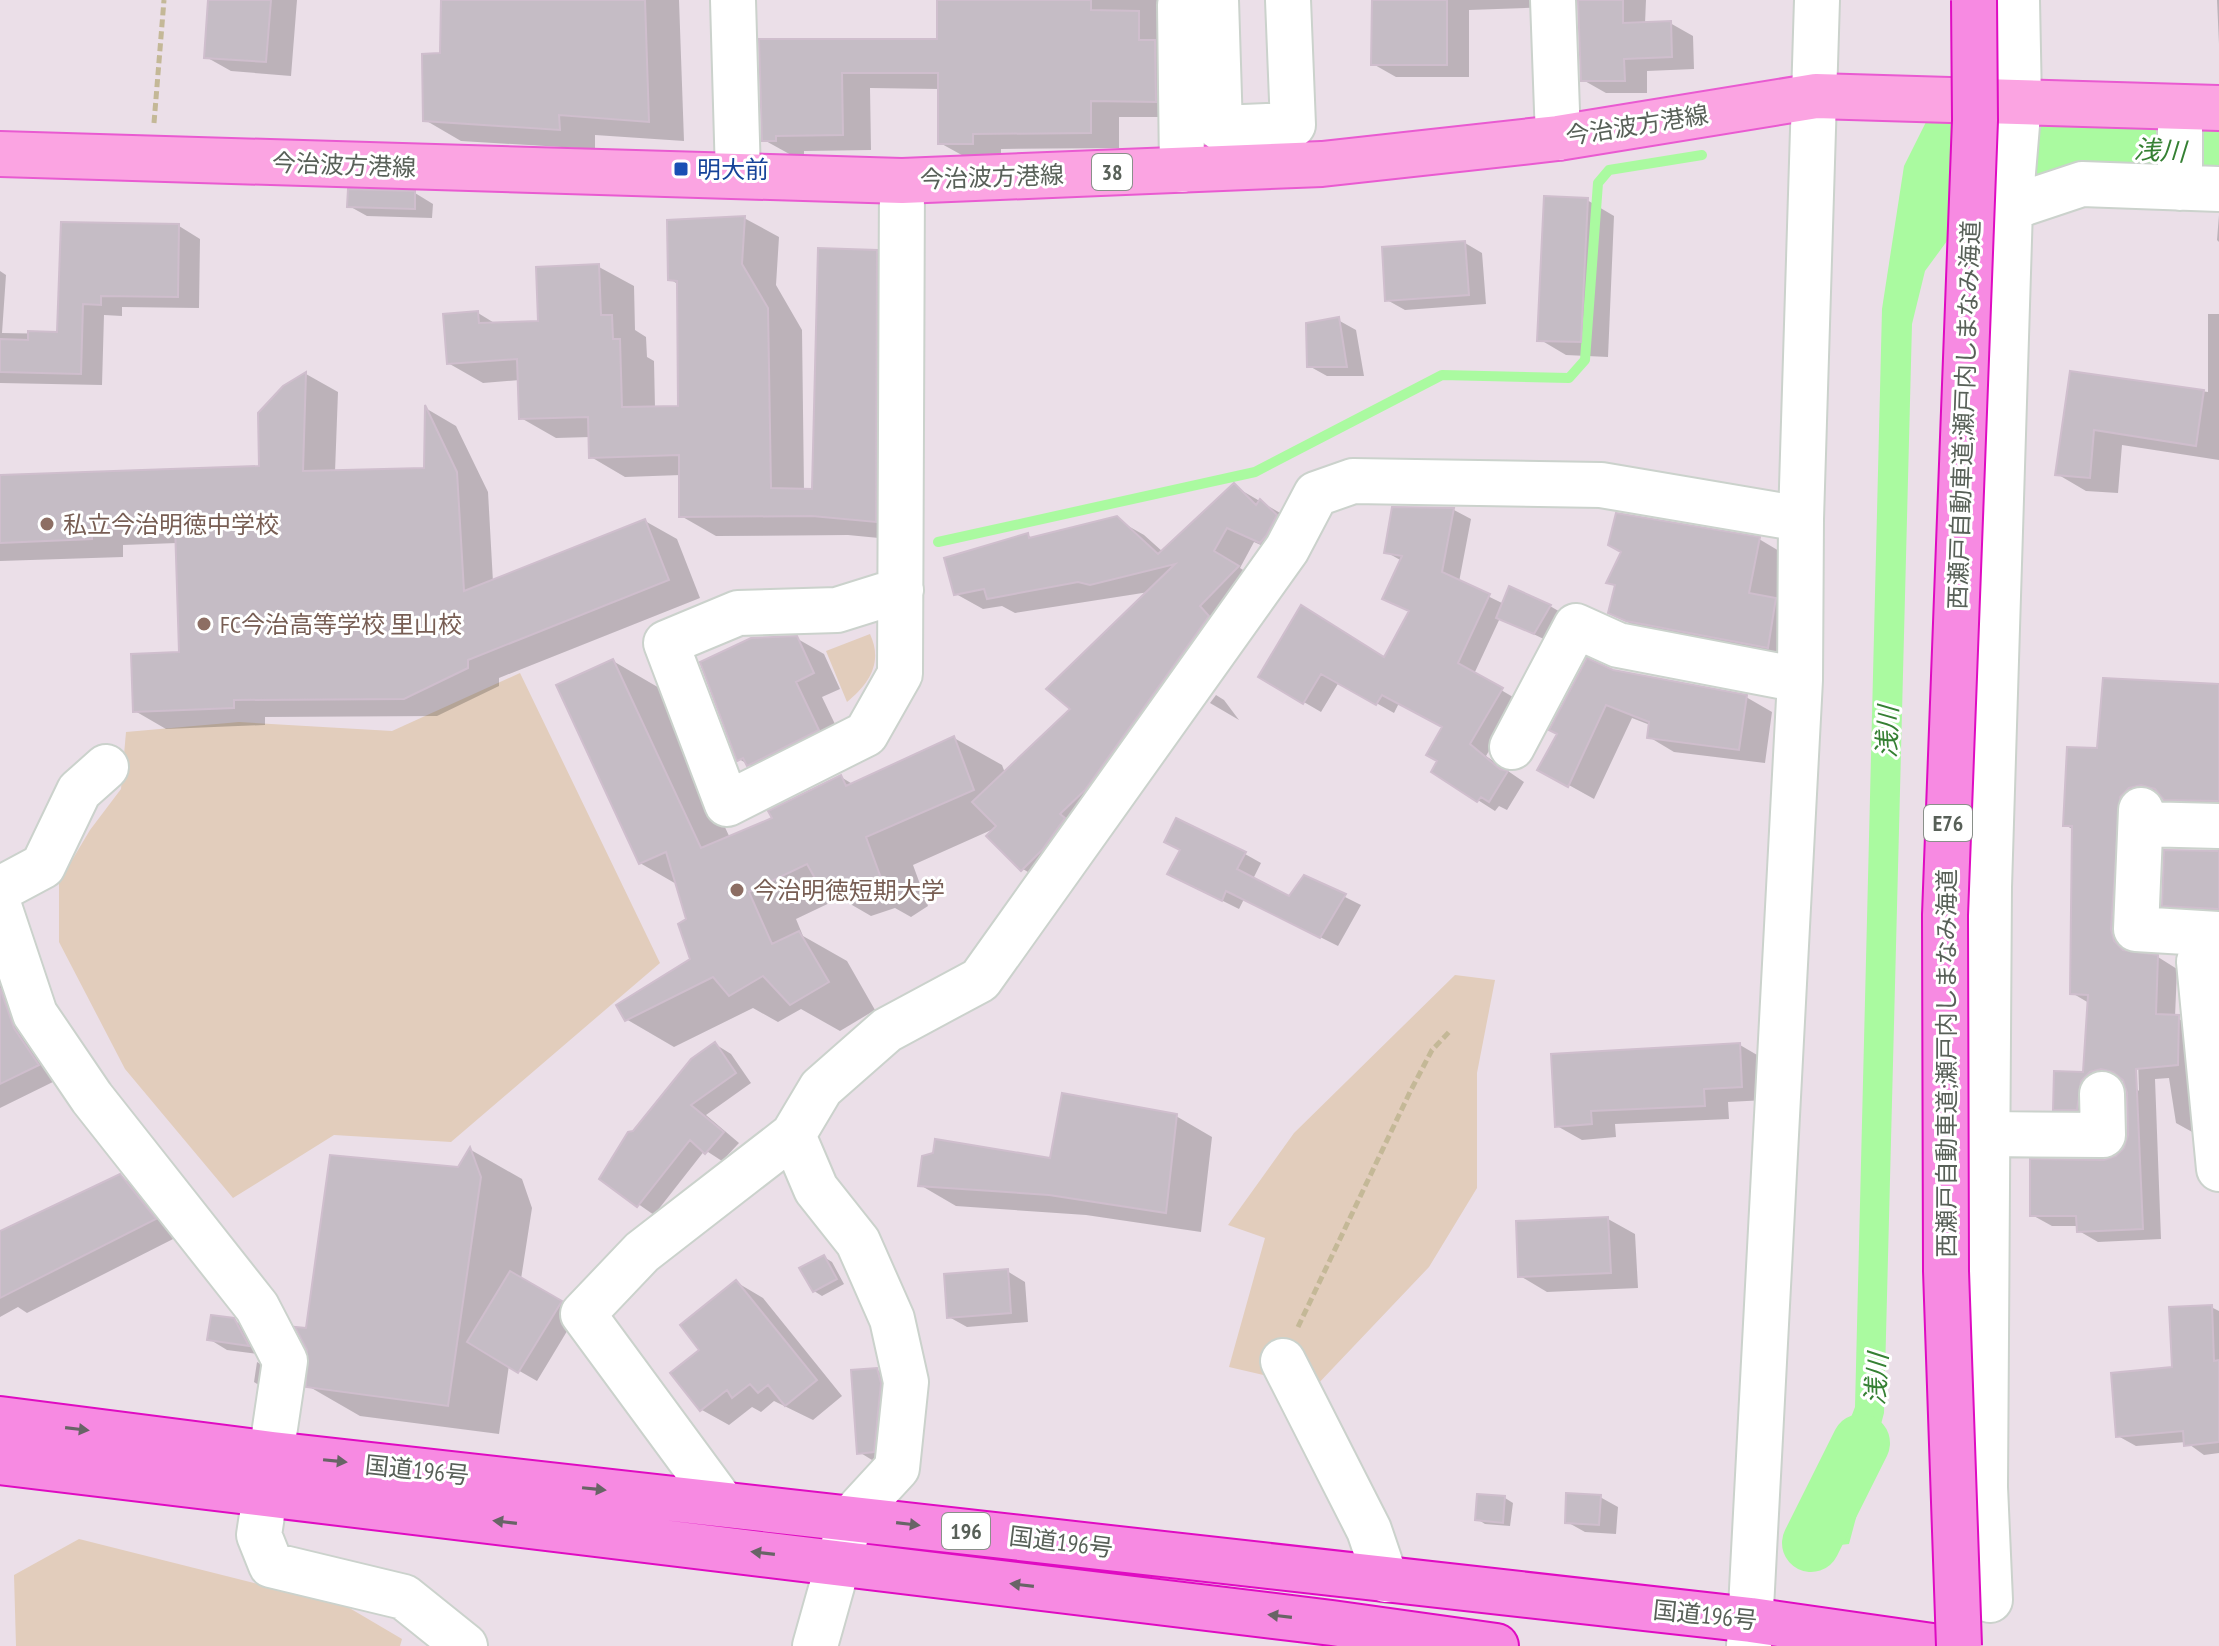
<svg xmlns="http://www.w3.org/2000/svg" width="2219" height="1646" viewBox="0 0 2219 1646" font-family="'PT Sans Narrow','Noto Sans JP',sans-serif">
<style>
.green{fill:#e2cdbc}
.water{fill:#aafaa0}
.shadow{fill:#0003;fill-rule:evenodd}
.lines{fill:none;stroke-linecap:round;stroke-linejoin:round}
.stream{stroke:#aafaa0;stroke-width:10}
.river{stroke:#aafaa0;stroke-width:58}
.building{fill:#c5bcc5;stroke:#cfbecd;stroke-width:2}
.minor-casing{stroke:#cbd2cc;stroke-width:48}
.major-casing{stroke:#e95ad1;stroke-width:48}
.highway-casing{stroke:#df0bc2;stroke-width:48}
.path{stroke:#c4b897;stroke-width:5;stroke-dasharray:8 4;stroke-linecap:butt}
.minor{stroke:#fff;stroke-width:44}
.major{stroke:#fba4e2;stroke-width:44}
.highway{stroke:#f78ae2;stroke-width:44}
.highway-bridge-casing{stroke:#df0bc2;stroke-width:48;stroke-linecap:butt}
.highway-bridge{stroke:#f78ae2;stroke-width:44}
.oneway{fill:#686466}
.transit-dot{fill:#1a4fb4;stroke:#fff;stroke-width:3}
.education-dot{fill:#8d6e63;stroke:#fff;stroke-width:3}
.labels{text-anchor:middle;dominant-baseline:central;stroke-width:6;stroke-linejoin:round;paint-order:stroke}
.shield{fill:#fff;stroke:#8a908a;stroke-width:2}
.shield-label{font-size:22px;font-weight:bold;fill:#586058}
.street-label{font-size:24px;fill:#586058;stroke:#fff}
.transit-label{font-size:24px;fill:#164399;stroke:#fff;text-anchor:start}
.education-label{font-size:24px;fill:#785e54;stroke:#fff;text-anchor:start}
.water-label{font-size:26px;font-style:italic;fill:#358033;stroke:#fff}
</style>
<rect width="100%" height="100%" fill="#ebdfe8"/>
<path class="green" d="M870,634C883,662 870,683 847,702L826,651Z
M520,673L660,963L451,1142L334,1135L233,1198L125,1069L59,942V882L90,830L121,789L126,732L239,722L392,731Z
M1455,975L1495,980L1477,1073V1188L1429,1267L1315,1387L1229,1367L1265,1238L1228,1225L1294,1133Z
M79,1539L346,1606L402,1639L400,1646H16L14,1575Z"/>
<path class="water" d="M1926,122L2219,131V177L1958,226L1925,271L1912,324L1884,1413L1849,1544L1831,1546L1825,1485L1855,1407L1882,309L1904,166Z"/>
<path class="shadow" d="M210,0H297L291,76L231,71L206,57Z
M443,0H679L684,141L595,135V149L461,141L425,120L442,54Z
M939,0H1167L1184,117H1119V148L1001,149V159H969L940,143V89L870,88L871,150L804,151V156H793L764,140L761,41H939Z
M1374,0H1558L1552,7L1469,10V77H1396L1373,64Z
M1578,0H1646L1645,24L1670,23L1693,36L1694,69L1647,71V93H1606L1583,80Z
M2217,0H2219V44Z
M415,193L433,204L432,218L367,216L349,206Z
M1587,200L1614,216L1608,357L1566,355L1539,339Z
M2219,215V242L2217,240Z
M744,218L779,237L776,285L802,330L804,491H814L876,252L911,272L910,541L848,535L716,536L681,516V475L625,477L591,457L590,437L556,438L521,418L520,380L483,383L448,363L478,313L496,324L540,323L599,267L634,286L635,330L646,337L647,357L654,361L655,408H680L679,285L670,279Z
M63,224L179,226L200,239L199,308L122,307V316L104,315L102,385L0,383V271L6,275L2,333L59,334Z
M1465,243L1482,253L1486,304L1405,310L1387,300Z
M2208,314H2219V460L2122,445L2118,493L2086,491L2057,474L2072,373L2208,392Z
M1338,320L1356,330L1364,376H1327L1309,366Z
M306,374L338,392L335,472L426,470L427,409L456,426L488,492L493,582L645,521L677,539L700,598L499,678V686L437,716L265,717V725L166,729L135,711L181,654L177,543L123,545V557L0,561V477L261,468L284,388Z
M1234,486L1287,517L1288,557L1254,542L1240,568L1264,583L1049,885L1023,869L998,827L913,865L928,906L911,917L895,908L871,916L840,898L796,919L803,936L847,961L875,1010L840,1031L801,1009L778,1022L753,1008L674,1047L626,1019L692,960L689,920L678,885L640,863L613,661L661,689L730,838L774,819L841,777L854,785L954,738L1002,765L1005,773L1073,709L1149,592L1015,613L1002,606L983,609L956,594L1027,535L1034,539L1116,519L1144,535L1163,552Z
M1454,510L1471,519L1459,582L1504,604L1550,606L1567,616L1552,643L1500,618L1474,674L1518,700L1486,756L1524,782L1507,810L1499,806L1495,811L1434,772L1439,760L1445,727L1399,703L1394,713L1339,682L1321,712L1261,677L1385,659L1411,612L1385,598L1402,561L1386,552Z
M1759,539L1786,555L1777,601L1802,615L1795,662L1638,628L1610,612L1616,587L1609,582Z
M796,638L824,654L840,689L822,697L845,745L775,780L739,759Z
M1613,671L1746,697L1772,712L1765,763L1674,752L1649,737L1650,725L1632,718L1594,799L1540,769L1559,734Z
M2219,686V811L2185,810L2163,795L2150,798L2135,821L2132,953L2158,957L2177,969L2175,1017L2198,1029L2194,1133L2176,1123L2169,1078L2155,1079L2161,1239L2098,1242L2079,1231V1226H2052L2032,1215L2104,1162L2117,1158L2126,1149L2130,1135L2129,1092L2125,1080L2110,1083L2074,1120L2055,1108L2085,1074L2089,1003L2072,993L2074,830L2065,825L2099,750ZM2134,1059H2138L2139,1091L2135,1087Z
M1216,695L1224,700L1239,720L1210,703Z
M2219,850V918L2184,916L2164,904L2166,852Z
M1245,854L1261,863L1253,879L1290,898L1305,877L1361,905L1338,946L1244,899L1239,909L1187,883Z
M0,984L21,996L61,1078L0,1108Z
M715,1044L731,1054L751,1083L706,1115L739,1143L722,1161L705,1150L654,1215L601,1178L634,1133Z
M1740,1045L1764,1059L1766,1100L1728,1102L1729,1119L1615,1124L1616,1137L1582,1140L1557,1126Z
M1176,1116L1212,1137L1201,1232L1086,1215L956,1206L920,1185L1051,1160Z
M471,1150L522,1179L532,1208L521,1279L578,1313L537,1381L509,1365L499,1434L360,1416L308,1386V1330L459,1169Z
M120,1177L148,1192L181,1235L27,1313L18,1307L0,1317V1233Z
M1608,1219L1635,1234L1638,1288L1547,1292L1520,1276Z
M824,1257L832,1262L844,1284L822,1296L814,1291Z
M1007,1271L1025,1282L1028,1322L967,1327L949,1317Z
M736,1282L763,1298L842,1396L813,1420L774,1401L761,1412L752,1407L729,1425L702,1410L673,1373L702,1350Z
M2211,1307L2219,1311V1453L2204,1455L2186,1442L2136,1446L2118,1436L2175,1369Z
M233,1320L252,1331L265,1355L227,1350L209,1339Z
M257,1362L264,1366L262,1387L254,1382Z
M877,1370L895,1380L877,1463L859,1452Z
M1600,1497L1618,1507L1616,1534L1585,1532L1567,1522Z
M1505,1498L1513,1503L1510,1526L1485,1524L1477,1519Z"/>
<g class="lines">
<path class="stream" d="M938,542L1255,472L1442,375L1569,378L1585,360L1598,183L1609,170L1702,155"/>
<path class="river" d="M1811,1543L1861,1443"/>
</g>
<path class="building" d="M208,0H271L266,62L204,58Z
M441,0H645L649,122L559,115L560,130L423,121L422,54L440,53Z
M937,0H1091V10L1139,11V40H1155L1156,102L1091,101V133L973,134V144H938V73H842L843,135L776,136V141H762L759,39H937Z
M1372,0H1447V65H1371Z
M1578,0H1623V23L1671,21L1672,57L1624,59L1625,81H1581Z
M348,189L415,191V209L347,207Z
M1544,196L1588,198L1581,342L1537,341Z
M745,216L742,264L768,308L771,488L812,489L818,248L877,250L876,522L812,516L679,517V455L589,458L588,417L519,419L517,359L447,364L443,314L478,311L479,323L538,321L536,267L599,264L601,315H612L613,339H620L622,407L678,406L677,281L668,280L667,220Z
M61,222L179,224L178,297L101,296V305L83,304L81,374L0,372V339L28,340V331L57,332Z
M1465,241L1469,295L1385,301L1382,247Z
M1339,317L1347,367H1307L1306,323Z
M2070,371L2204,390L2196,446L2094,430L2090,478L2055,475Z
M306,372L303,471L424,468L425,405L457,472L464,591L645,519L669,580L468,660V668L404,699L234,700V708L133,712L131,654L179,652L175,525L92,528V539L0,543V475L259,466L258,413L283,386Z
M1234,483L1256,505L1260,499L1277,515L1266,536L1260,543L1227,528L1214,551L1239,566L1200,606L1209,616L1085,790L1060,814L1065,818L1042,850L1021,871L986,836L996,826L972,802L1070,709L1046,689L1175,564L1090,585L1078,582L987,599L984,589L954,595L944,558L1028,533L1029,538L1117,516L1158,554Z
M1392,507L1454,508L1442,572L1490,594L1458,663L1503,688L1470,744L1500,769L1508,771L1489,802L1481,797L1477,802L1431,772L1437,761L1426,755L1442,727L1382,695L1376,705L1321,674L1303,704L1258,677L1301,605L1384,657L1409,611L1382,599L1402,556L1384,553Z
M1616,513L1760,537L1749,593L1776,598L1768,648L1626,621L1608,613L1615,585L1606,583L1621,552L1608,545Z
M1509,586L1551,605L1534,634L1496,618Z
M797,636L814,673L796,682L819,730L747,766L743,758L737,761L700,662L751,638Z
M1587,658L1613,670L1747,695L1739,750L1647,738L1649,722L1606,705L1568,787L1537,770L1557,734L1549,730Z
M613,659L701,848L772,818L768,811L841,775L846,786L954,736L974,790L866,837L881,878L862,891L854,879L821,889L807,864L749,892L772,944L799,931L829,982L790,1005L763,976L729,996L713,977L625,1021L616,1005L690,959L678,924L686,919L666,852L639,864L556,685Z
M2103,678L2219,684V801L2164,800L2155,789L2141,785L2129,788L2120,797L2111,929L2114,941L2123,950L2158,955L2156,1014L2179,1015L2178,1065L2136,1069L2143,1229L2077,1232L2076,1216H2030V1159L2104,1160L2116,1156L2124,1148L2128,1135L2127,1093L2123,1080L2113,1072L2101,1069L2090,1072L2081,1081L2077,1110H2053L2054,1071L2083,1072L2088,995L2070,994L2072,826H2063L2067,747L2097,748Z
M1176,818L1246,852L1237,869L1289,896L1304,875L1346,894L1320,938L1226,891L1222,901L1167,874L1180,850L1164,842Z
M2164,850L2219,851V909L2162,906Z
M0,988L14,1028L39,1065L0,1084Z
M715,1042L736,1073L691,1105L724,1132L705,1154L690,1140L637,1207L599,1179L628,1132L633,1131L691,1059Z
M1740,1043L1742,1087L1704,1089L1705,1106L1591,1111L1592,1124L1555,1127L1551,1054Z
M1062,1093L1177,1114L1166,1213L1049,1195L918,1186L922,1156L933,1153L935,1139L1050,1158Z
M470,1147L481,1177L448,1406L306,1387L307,1350L295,1327L306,1328L330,1155L458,1167Z
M120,1174L156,1219L0,1298V1231Z
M1608,1217L1611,1273L1518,1277L1516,1221Z
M824,1255L837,1279L813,1292L799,1268Z
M1008,1269L1011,1313L947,1318L944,1274Z
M510,1271L562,1301L518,1373L467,1342Z
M736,1280L817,1380L785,1406L768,1385L758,1393L750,1384L732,1398L727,1390L700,1411L670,1373L699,1350L680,1325Z
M2212,1305L2214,1361L2219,1360V1442L2184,1446L2183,1431L2116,1437L2111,1373L2172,1367L2169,1307Z
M211,1315L234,1318L249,1346L207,1340Z
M877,1368L881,1383L874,1452L857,1454L851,1370Z
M1566,1493L1601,1495L1599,1525L1565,1523Z
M1477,1494L1505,1496L1503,1523L1475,1520Z"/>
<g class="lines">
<g class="minor-casing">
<path id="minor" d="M733,0L738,175
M1216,0L1220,128L1293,125L1288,0
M1553,0L1558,138
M1180,5L1182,170
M2180,107V188
M2010,208L2019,102L2017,0
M901,590L837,610L738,613L666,643L727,804L866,734L900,674L902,181
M1512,747L1576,626L1618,645L1800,680
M2141,810L2136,929L2219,934
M2141,824L2219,826
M0,889L43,866L79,791L106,767
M0,909L35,1014L92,1098L257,1307L285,1361L259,1535L271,1565L404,1597L465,1646
M2219,941L2199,962L2219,1169
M1988,1134L2103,1135L2102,1094
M1283,1361L1369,1530L1386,1580
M722,1503L583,1314L642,1252L793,1135
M1990,1600L1985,1487L1989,887L2010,208L2082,184L2219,189
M815,1646L851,1518L897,1468L906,1382L892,1319L858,1242L816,1189L793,1135L821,1088L887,1030L980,980L1287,549L1316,494L1353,481L1601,485L1801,519
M1749,1646L1800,680L1801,519L1817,0"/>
</g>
<g class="major-casing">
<path id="major" d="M0,154L902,181L1322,164L1558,138L1816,96L2219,108"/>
</g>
<g class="highway-casing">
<path id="highway" d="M0,1419L272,1454L1751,1620L1932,1646
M0,1462L1332,1623L1496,1646"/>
</g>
<path class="path" d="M154,123L164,0
M1298,1327L1410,1092L1432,1050L1450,1031"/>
<use href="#minor" class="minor"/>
<use href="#major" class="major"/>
<use href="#highway" class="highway"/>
<g class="highway-bridge-casing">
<path id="highway-bridge" d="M1959,1646L1946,1271L1945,915L1975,120L1974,0"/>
</g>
<use href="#highway-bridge" class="highway-bridge"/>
</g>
<defs><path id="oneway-solid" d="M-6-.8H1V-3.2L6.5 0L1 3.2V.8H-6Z" transform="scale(2)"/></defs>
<g class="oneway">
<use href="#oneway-solid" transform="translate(77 1429) rotate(7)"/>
<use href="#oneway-solid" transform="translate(335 1461) rotate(6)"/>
<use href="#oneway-solid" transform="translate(594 1489) rotate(6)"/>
<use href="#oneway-solid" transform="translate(505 1522) rotate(-173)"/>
<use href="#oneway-solid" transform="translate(908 1524) rotate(7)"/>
<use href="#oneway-solid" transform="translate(763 1553) rotate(-173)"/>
<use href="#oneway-solid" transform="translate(1022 1585) rotate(-173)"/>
<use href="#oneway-solid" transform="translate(1280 1616) rotate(-173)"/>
</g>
<rect class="transit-dot" x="673" y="161" width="16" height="16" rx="4"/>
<g class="education-dot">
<circle cx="47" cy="524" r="8"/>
<circle cx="204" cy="624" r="8"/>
<circle cx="737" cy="890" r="8"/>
</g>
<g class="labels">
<g class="shield">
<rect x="1092" y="154" width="40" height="36" rx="6"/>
<rect x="1924" y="805" width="48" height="36" rx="6"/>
<rect x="942" y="1513" width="48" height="36" rx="6"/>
</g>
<g class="shield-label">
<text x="1112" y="172">38</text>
<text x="1948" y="823">E76</text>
<text x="966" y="1531">196</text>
</g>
<g class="street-label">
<text transform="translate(1637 125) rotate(-9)">今治波方港線</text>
<text transform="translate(344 165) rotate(2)">今治波方港線</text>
<text transform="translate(992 177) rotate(-2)">今治波方港線</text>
<text transform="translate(1964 415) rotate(-88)">西瀬戸自動車道;瀬戸内しまなみ海道</text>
<text transform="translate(1946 1063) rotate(-90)">西瀬戸自動車道;瀬戸内しまなみ海道</text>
<text transform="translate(417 1470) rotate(6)">国道196号</text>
<text transform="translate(1061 1542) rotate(7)">国道196号</text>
<text transform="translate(1705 1615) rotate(6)">国道196号</text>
</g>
<g class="transit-label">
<text x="697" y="169">明大前</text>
</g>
<g class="education-label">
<text x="63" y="524">私立今治明徳中学校</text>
<text x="220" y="624">FC今治高等学校 里山校</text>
<text x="753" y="890">今治明徳短期大学</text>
</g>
<g class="water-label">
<text transform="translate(2160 150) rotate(3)">浅川</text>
<text transform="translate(1887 732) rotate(-88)">浅川</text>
<text transform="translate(1876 1379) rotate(-86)">浅川</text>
</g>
</g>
</svg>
